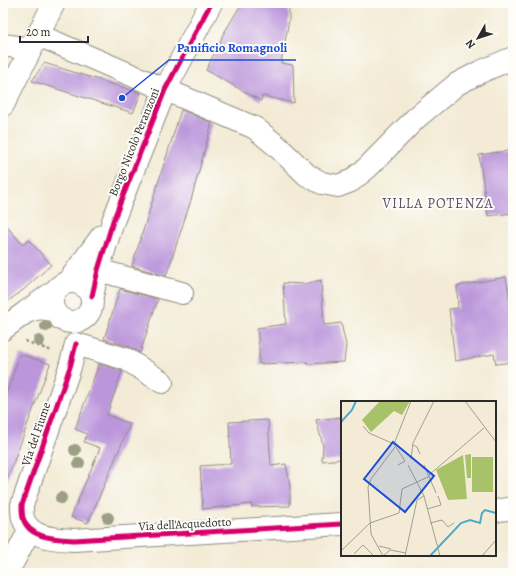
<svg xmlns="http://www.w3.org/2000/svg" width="516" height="576" viewBox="0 0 516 576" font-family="Alegreya,serif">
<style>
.building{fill:#bb96db}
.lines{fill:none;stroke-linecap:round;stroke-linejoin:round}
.minor-casing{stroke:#8f8b80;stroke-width:24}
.path{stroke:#8f8b80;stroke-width:2.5;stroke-dasharray:3 3;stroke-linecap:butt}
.minor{stroke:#fff;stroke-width:22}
.cycleway-casing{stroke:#fdfcf7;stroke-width:8}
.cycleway{stroke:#d6006c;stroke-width:5}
.tree{fill:#9d9f84}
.labels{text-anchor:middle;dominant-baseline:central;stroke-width:4;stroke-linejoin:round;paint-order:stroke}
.street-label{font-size:12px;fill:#2b2b2b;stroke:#fdfcf7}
.quarter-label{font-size:14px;letter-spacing:1px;fill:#5d5069;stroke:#fdfcf7}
.inset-river{fill:none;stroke:#4eaacc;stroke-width:2}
.inset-road{fill:none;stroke:#a39e91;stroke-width:1}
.view{fill:#1d4ed8;fill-opacity:0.15;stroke:#1d4ed8;stroke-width:2}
.inset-edge{fill:none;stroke:#2b2b2b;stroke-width:2}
.leader{fill:none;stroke:#1d4ed8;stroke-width:1.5}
.callout-dot{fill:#1d4ed8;stroke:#fdfcf7;stroke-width:1.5}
.callout-label{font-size:13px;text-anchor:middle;font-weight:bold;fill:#1d4ed8;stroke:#fdfcf7;stroke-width:4;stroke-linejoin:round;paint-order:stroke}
</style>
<rect width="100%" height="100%" fill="#fdfcf7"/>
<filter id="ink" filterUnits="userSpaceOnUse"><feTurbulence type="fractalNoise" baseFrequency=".025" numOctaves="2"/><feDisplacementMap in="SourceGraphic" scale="8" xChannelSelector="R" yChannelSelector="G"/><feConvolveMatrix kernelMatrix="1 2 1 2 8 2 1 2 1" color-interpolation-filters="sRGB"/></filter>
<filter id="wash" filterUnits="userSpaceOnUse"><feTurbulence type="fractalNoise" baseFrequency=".012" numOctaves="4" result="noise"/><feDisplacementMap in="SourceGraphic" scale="16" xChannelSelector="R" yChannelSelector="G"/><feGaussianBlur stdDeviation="0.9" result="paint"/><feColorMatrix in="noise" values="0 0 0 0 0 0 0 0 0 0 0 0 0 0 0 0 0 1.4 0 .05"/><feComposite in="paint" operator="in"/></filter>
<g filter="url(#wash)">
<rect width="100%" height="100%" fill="#f3ebd5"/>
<g id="blocks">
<path class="building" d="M242,3H289V20L281,63L293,65L294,103L262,96L261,101L206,70L222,38H221Z
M44,63L141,93L133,113L32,81Z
M181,110L212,123L191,200L166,276L132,266Z
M513,150V213L488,216L479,155Z
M3,222L23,245L29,240L51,265L23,290L3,305Z
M506,277L513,316V362L496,364L494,354L455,361L449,309L458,308L457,286Z
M321,280L324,325L341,323L346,345L344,362L307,364L308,362L259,364V346L257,328L286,324L283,283L305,284Z
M120,289L158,299L140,353L130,347L104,339Z
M20,354L50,364L5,485L3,484V394L6,395Z
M99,364L122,371L107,415L130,424L88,523L71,517L100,448L84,442L87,434L75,429Z
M342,417V459L322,461L323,445L316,420Z
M268,420L271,466L286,464L290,486V506L251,507L252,504L203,509L200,466L231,464L229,422Z"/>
</g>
</g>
<g filter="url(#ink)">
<use href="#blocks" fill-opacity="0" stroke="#8f8b80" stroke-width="1"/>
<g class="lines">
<g class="minor-casing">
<path id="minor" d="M38,35L255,128L278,147L307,175L322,183L338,186L351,181L367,168L416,118L457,84L480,72L513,58
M3,45L31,49
M3,105L54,3
M98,270L182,293
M52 302a20 20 0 1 1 40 0a20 20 0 1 1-40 0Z
M68,282L102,236
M92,296L98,270L113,221L165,90L211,3
M54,311C42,307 38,308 26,312L55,291
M3,329L26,312
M162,382L126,359L76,344L70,367L22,505C22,509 22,514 23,518C29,539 57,539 74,540L342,524
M495,511L513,508
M3,566L13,562L30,529"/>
</g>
<path class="path" d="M25,341L52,351"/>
<use href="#minor" class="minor"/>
<g class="cycleway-casing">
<path id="cycleway" d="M92,296L98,270L113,221L165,90L211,3
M76,344L70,367L22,505C22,509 22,514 23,518C29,539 57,539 74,540L342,524"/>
</g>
<use href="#cycleway" class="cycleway"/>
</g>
<g class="tree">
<circle cx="46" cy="326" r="6"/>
<circle cx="39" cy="341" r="6"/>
<circle cx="75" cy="450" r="6"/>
<circle cx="79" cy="463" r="6"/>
<circle cx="61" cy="498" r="6"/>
<circle cx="108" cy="518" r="6"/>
</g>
</g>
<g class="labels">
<g class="street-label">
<text transform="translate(134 142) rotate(-68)">Borgo Nicolò Peranzoni</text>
<text transform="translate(36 434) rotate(-71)">Via del Fiume</text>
<text transform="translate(185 524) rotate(-3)">Via dell'Acquedotto</text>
</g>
<g class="quarter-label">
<text x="438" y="203">VILLA POTENZA</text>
</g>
</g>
<g transform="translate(341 401)">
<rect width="155" height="155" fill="#f3ebd5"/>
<path d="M39,0H69L61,14L53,10L30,31L21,19ZM130,53V77H126L124,54ZM122,54L126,98L107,99L95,69ZM131,56H152V91H131Z" fill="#a7c269"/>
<path class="inset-river" d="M0,21L11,9L15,0M89,155L120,122L129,119L139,122L141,112L144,109L155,112"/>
<path class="inset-road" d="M124,0L155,41M22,25L28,32L53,43M72,44L76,46L79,53M70,58L72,42L93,0M57,64L64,60L53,43L70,0M67,64L83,95L99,155M83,64L95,92M88,74L143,27M86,108L100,104L97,95M89,122L101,119L107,126L113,122M38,145L50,148M0,150L29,122L58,112L61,88L89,75M13,153L22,144L33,155M42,155L30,133L27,86L30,78L54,46M42,155L49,149L65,152M64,155L76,99L83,95M141,155L155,139"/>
<path class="view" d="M52,41L93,75L64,111L23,78Z"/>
<rect width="155" height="155" class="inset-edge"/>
</g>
<path class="leader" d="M122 98L169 60H296"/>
<circle class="callout-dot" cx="122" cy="98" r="4"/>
<g class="callout-label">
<text x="232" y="52">Panificio Romagnoli</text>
</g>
<rect width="516" height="576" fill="none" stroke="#fdfcf7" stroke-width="16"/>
<g transform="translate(478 38) rotate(231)" stroke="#fdfcf7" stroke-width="3" paint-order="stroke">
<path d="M0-3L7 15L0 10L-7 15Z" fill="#2b2b2b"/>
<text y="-6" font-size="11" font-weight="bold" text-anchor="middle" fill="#2b2b2b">N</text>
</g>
<path d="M20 36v6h68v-6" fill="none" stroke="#2b2b2b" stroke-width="2"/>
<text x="26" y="36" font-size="12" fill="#2b2b2b" stroke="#fdfcf7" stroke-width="3" paint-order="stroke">20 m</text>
</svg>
